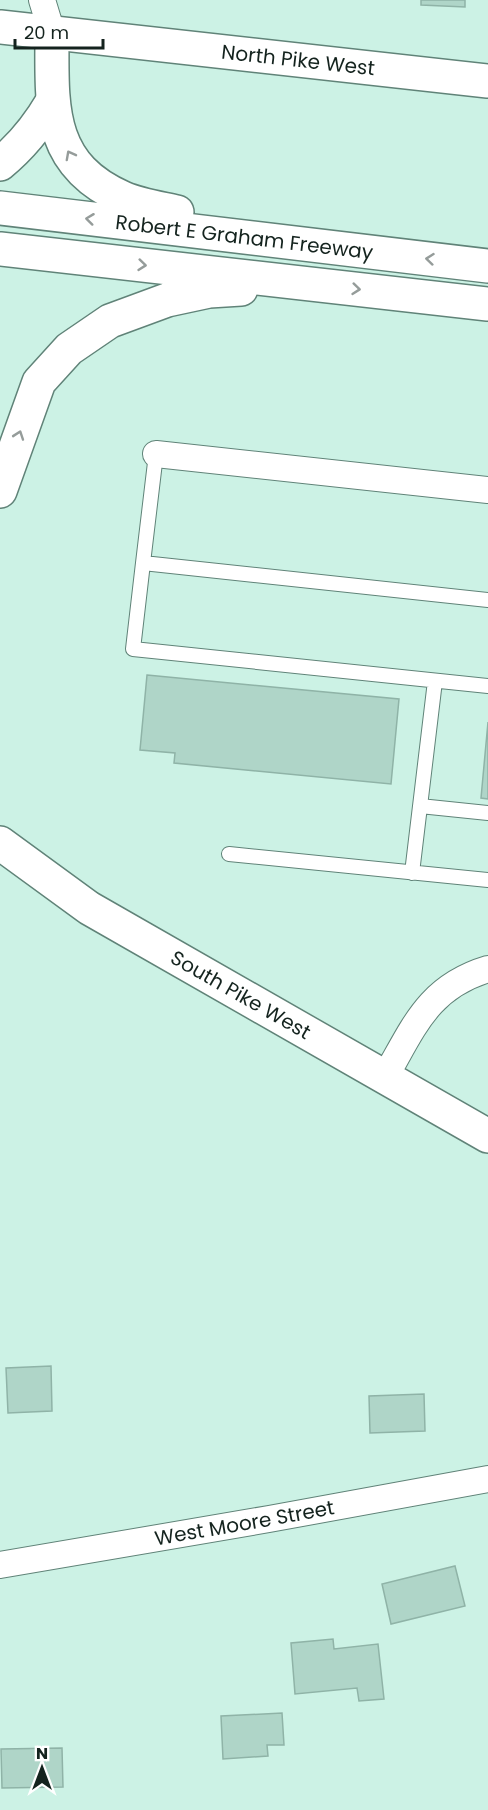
<svg xmlns="http://www.w3.org/2000/svg" width="488" height="1810" viewBox="0 0 488 1810" font-family="Poppins,sans-serif">
<style>
.building{fill:#afd5c8;stroke:#8fb3a7;stroke-width:1.5}
.lines{fill:none;stroke-linecap:round;stroke-linejoin:round}
.lane-casing{stroke:#608378;stroke-width:16}
.street-casing{stroke:#608378;stroke-width:28}
.secondary-casing{stroke:#608378;stroke-width:36}
.highway-casing{stroke:#608378;stroke-width:36}
.lane{stroke:#fff;stroke-width:14}
.street{stroke:#fff;stroke-width:26}
.secondary{stroke:#fff;stroke-width:33}
.highway{stroke:#fff;stroke-width:33}
.oneway{stroke:#959c9a}
.labels{text-anchor:middle;dominant-baseline:central;stroke-width:6;stroke-linejoin:round;paint-order:stroke}
.street-label{font-size:20px;fill:#14231e;stroke:#fff}
</style>
<rect width="100%" height="100%" fill="#ccf2e5"/>
<path class="building" d="M421,0H465V7L421,5Z
M147,675L399,699L391,784L174,763L175,753L140,750Z
M488,722V799L481,798Z
M51,1366L52,1411L8,1413L6,1368Z
M424,1394L425,1431L370,1433L369,1396Z
M455,1566L465,1606L391,1624L382,1584Z
M333,1639L334,1649L378,1644L384,1699L359,1701L357,1688L295,1694L291,1643Z
M282,1713L284,1745H267L268,1756L223,1759L221,1716Z
M62,1748L63,1787L2,1788L1,1749Z"/>
<g class="lines">
<g class="lane-casing">
<path id="lane" d="M156,454L143,563L488,600
M143,563L133,649L488,686
M420,806L488,813
M229,854L488,880
M412,873L435,681"/>
</g>
<g class="street-casing">
<g id="street">
<path d="M42,0L52,33"/>
<path d="M156,454L488,490"/>
<path d="M385,1077C414,1027 428,987 488,969"/>
<path id="s1" d="M0,1565L269,1519L488,1479"/>
</g>
</g>
<g class="secondary-casing">
<g id="secondary">
<path id="s2" d="M0,27L488,81"/>
<path id="s3" d="M0,843L89,908L488,1136"/>
</g>
</g>
<g class="highway-casing">
<g id="highway">
<path d="M52,33C52,105 46,164 123,198C139,205 159,208 177,212"/>
<path d="M0,164C22,146 38,126 52,102"/>
<path id="s4" d="M0,208L488,266"/>
<path d="M0,249L488,304"/>
<path d="M0,491L39,382L69,349L110,321L167,300L209,291L241,289"/>
</g>
</g>
<use href="#lane" class="lane"/>
<use href="#street" class="street"/>
<use href="#secondary" class="secondary"/>
<use href="#highway" class="highway"/>
</g>
<defs><path id="oneway-chevron" d="M-2-3.5L2.5 0L-2 3.5" fill="none" stroke-width="1.6" stroke-linecap="round" stroke-linejoin="round" transform="scale(1.5)"/></defs>
<g class="oneway">
<use href="#oneway-chevron" transform="translate(70 155) rotate(-118)"/>
<use href="#oneway-chevron" transform="translate(90 219) rotate(-173)"/>
<use href="#oneway-chevron" transform="translate(430 259) rotate(-174)"/>
<use href="#oneway-chevron" transform="translate(142 265) rotate(6)"/>
<use href="#oneway-chevron" transform="translate(356 289) rotate(6)"/>
<use href="#oneway-chevron" transform="translate(19 435) rotate(-71)"/>
</g>
<g class="labels">
<g class="street-label">
<text stroke="none"><textPath href="#s2" startOffset="300">North Pike West</textPath></text>
<text stroke="none"><textPath href="#s4" startOffset="246">Robert E Graham Freeway</textPath></text>
<text stroke="none"><textPath href="#s3" startOffset="285">South Pike West</textPath></text>
<text stroke="none"><textPath href="#s1" startOffset="248">West Moore Street</textPath></text>
</g>
</g>
<g transform="translate(42 1768)" stroke="#ffffff" stroke-width="4.5" paint-order="stroke">
<path d="M0-4.5L10 22L0 15L-10 22Z" fill="#14231e"/>
<text y="-9" font-size="16" font-weight="bold" text-anchor="middle" fill="#14231e">N</text>
</g>
<path d="M15 39v9h88v-9" fill="none" stroke="#14231e" stroke-width="3"/>
<text x="24" y="39" font-size="18" fill="#14231e" stroke="#ffffff" stroke-width="4.5" paint-order="stroke">20 m</text>
</svg>
